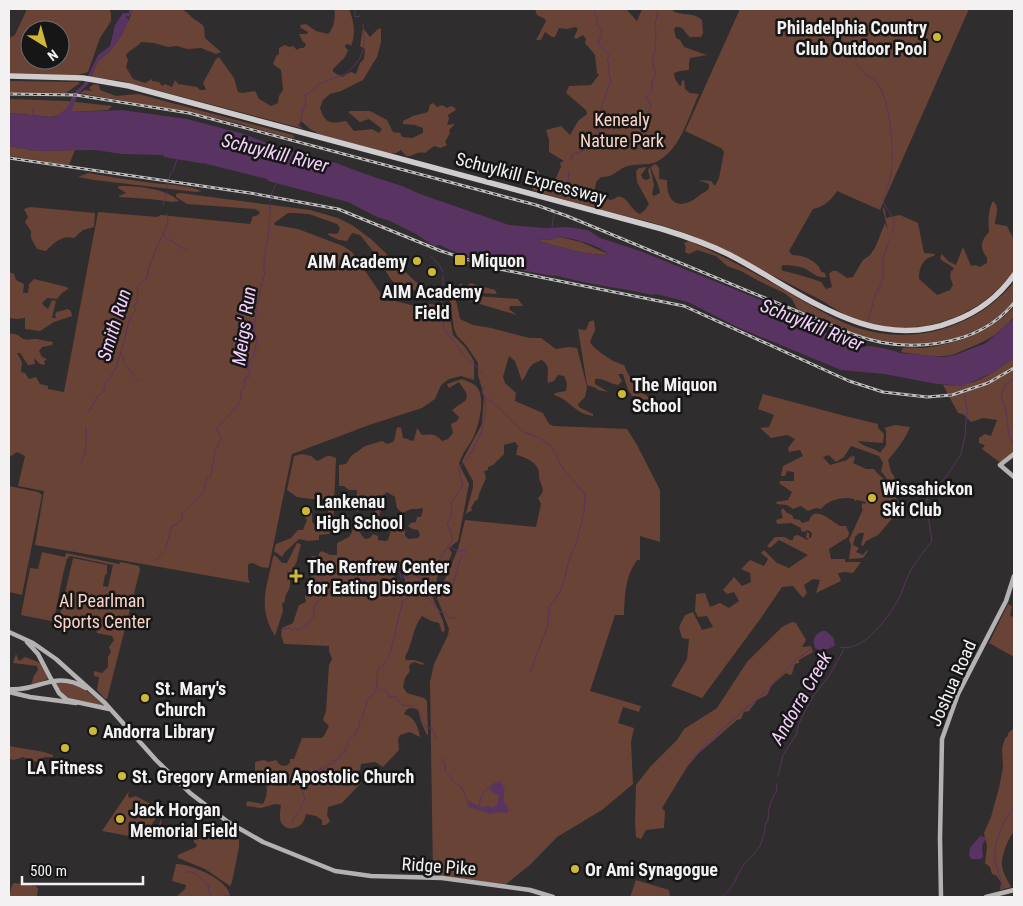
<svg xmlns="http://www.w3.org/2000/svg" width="1023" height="906" viewBox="0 0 1023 906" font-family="'Roboto Condensed',sans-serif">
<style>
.green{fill:#694336;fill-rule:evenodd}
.water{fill:#593361;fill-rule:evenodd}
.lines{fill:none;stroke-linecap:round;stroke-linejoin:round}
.stream{stroke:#593361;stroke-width:1}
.major{stroke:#b5b2b4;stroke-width:4.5}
.highway{stroke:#d0ccce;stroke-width:5.5}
.rail-casing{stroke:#bebcbc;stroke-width:3}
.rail{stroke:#171616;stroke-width:1;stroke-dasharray:4;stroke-linecap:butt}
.major-bridge{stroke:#b5b2b4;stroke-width:4.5}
.poi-dot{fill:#cfb837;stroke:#171616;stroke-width:2}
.labels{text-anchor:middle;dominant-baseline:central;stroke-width:5;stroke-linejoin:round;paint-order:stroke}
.poi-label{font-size:18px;font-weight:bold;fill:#f3f1f1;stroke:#171616;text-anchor:start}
.park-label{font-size:18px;fill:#fad4c6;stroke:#171616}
.street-label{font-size:18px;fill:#f3f1f1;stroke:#171616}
.water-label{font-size:19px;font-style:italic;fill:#f5d0fc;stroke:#171616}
</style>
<rect width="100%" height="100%" fill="#302d2e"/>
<path class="green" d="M27,9H109L111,13V21L100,38L88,72L75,76L9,74V38L15,35ZM30,30H60V60H30Z
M131,9H181C188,12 189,15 194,19C205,27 204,23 205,38L221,52L216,54L201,48L187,49L177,46L168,47L154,43L141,42C137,48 131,48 126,55L128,60L126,67L133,79L145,83L152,79V81L159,82L162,86L165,84L172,87L175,80L178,84L197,87L200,90H204L206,89L203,83L216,59L219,57L234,78L238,92L242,93L255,91L259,99L271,106L278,103L279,96L283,90L281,70L273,64L276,56L279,54V48L285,45L289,47L293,46L297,50L300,48H304L306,44L303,42L299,34H307L308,32L301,28L300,25L306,24L316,31L328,34C334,28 336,17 334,9H349C354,20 356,35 351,46L348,44L345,45V47L348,50L345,57L333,69V72L342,77L351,72L356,74L360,63L364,59L365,49L360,46L363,28L370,37L378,29L381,28V42L377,57L363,80L341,91L330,94L323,100L320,108C325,124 331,124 346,121L354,131L372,129L379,133L382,129L369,119L360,122L348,112L350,111H370L387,120L393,132L400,133L402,137L412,138L423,133V128L415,125L403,124V121L413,116L428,112L430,105L433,103L437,107L442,105L447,108L451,106L454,107L456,110L448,115L449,119L447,125L455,124L449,130L450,133L445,142L447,145L441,148L434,146L425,153C415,151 414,157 406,156L401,150L396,153H389L319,134L310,129L301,121L298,125L304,129L122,81L91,77L98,61L109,52L121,36L131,15Z
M535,9H626L637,21L642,9H671C678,17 693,11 702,20L703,33L701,37H690C684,33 685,26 676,27L674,29L676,38L680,40L684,47L707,55L690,58L689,63V70L680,71L674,73L675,79L679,85L681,86L682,81L684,80L685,89L690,93L699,94C688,117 681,150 656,162C647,166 635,163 625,167C616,171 612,178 601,177L596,182L594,195L583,193L582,197L585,201L597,205L601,201L597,195L598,193L610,200C612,200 615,198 617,197C627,194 631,211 640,214L645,210L649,204L637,182L636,171L639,168L647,167L641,175L643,179L647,180L650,178L648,170L650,167L654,185L652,194L654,196L660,193C659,183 653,176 651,167L655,164C661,167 659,173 659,179L667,180C666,205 681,211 700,195C703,192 706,193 709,188V184L702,181L699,183L701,180L711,181L715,186L719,178L724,152L721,148L685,131L740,9H969L880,210L837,191C831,201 823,207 813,209L789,251L792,255C802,255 813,259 819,267C823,273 818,270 825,273L826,277C817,279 812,272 804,268C798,266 790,265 783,265L781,268L783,271C787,271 817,280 821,282C823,284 824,287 826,289L832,287L829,274L832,271H837L847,278L853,277L863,260L870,255L875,248L885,223L888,230L883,210L884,206L886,218L900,215L918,223L924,253L935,254L934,256C922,258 919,269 919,279L937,295L950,290L953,285L950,277L951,271L954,269C951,264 943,263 940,258L942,254L948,261L956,265L963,247L971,266L975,265L980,267L987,263V258C979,247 981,241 989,232C988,223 988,209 993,201C1001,208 995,216 995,224L1007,226L1014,240V271C979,319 919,338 862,322C847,318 833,307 819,299C789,284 761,269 731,255C719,249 706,241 693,236C641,216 585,209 533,190L531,186L537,170L539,172L536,180C538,186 541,190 549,190L553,184L561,167L560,163L564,161L549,152V140L546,130L561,126L570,135L578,121L587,114L586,110L566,93L569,86L591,85L599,75L597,73L595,55L585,43L586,39L583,35L576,39L574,37L578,29L575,27L567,29L559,28L555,37H552L545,32L541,40H536L546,21L545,19L537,15Z
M9,81L78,82L80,83L66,93H9Z
M94,84L99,85L100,90L116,96L138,94L293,135L295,138C289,139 247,126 237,123C185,110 132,103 80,93L85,90L92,91L89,88Z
M9,99L67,101L112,106L108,110L71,112L51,117L9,113Z
M9,146L39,151L75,150L69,165L9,156Z
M88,173C110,177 131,180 153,183C169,185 187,185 202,191L196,192L94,180L78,177Z
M119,186C138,186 165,188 179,201L173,202L150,199L119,197V196L126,193L118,188Z
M180,193L310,210L338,218L352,225L371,239L416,282L432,291L440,293V297H435L395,284L390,278L376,255L360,235L352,233L347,241L339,240L328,235L329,233L335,234L338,233L340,228L337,224L309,214L291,213H288L274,223L275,225L298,229L343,246L352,252L381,294L384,301H395L415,306L428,304L447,305L449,311L453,335L465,347L474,361V380L461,376L449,379L441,385L435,399L422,408L369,425L292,454L269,566L268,568L261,567L253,563L248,564V578L250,583L35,545L44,491L18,486L25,456L17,452L11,456L9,455V333L18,335C25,342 28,339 37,339C39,339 49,342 53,342L52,345L42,347L39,351L42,357L47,359L44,361L45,365L40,364L34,358L35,364L28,365L20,353H17L22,362L21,372L25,373L29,379L36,377L40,384L48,386V389L64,392L98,212L157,217L161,215L250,224L252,220V217L258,215L260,212L255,209L187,204L176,197V194Z
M30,207L95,213L94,227L83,230L74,238C62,235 54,243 46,251L37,249L31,238V231L25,222L28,217L24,209Z
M559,237L581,242L608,254C597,258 548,245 536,239L550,240Z
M689,241C723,256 755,273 788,292C809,304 832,319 855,327C912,347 977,328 1014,282V302C979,341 919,353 868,339C844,331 820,319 797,309L792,299L784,293L757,280L741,271L727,266L716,256L697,250L689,254L685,252L686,247L684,243Z
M9,272L14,274L16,280L24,284L23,293H28L29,284L34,279L67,287L68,289L62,293L57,299L47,298L42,303L44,306L48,309L52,300L56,301L52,318H56L55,314L57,312L68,309L71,311L72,316L54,322L40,331L25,329V318L17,319L9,318Z
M462,283L463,288L465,289L470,283L495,290L497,294L449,291L450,287H457Z
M449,294L518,299L523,306H510L509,309L517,315L463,299L456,300L460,319L473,325L491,328L529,338H541L556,349L569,347L577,348L587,387L585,397L578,404L579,407L593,414V416C573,413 571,400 554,395L555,393L566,391L567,383L564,376L558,375L554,381L548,383C546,372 552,368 542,360C526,365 530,371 522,381L515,361L509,356L503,377L505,383L516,393L515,401L543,413L549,424L553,426L627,429L637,445L660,490V542L640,536V560H637C625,577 625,594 624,615H615L590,691L641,706L639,712L623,707L618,723L634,728L631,742L633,784L602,810L557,837L531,864L505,885L433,875L430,682L434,664L448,635L449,629L437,598L458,549L465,520L536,527L541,504L538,498C545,491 543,489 540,481C538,477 540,473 538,469C536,462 523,456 516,455L518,446L515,442L504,445V454L493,465L488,467V470L484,471L486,478L479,494L478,499L475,501L471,508L472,510L466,514L473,487V481L462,461L482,424L484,396L478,375V363L466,345L457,336L454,329Z
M1014,307V317C998,334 988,341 966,349C959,352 952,356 944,356C932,357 914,354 901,352L903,348C909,347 916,348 922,348C958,344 989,333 1014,307Z
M594,320L595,330L590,342C593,349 616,364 624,365C630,380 636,387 649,398L648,401L635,396H632L628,390L623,374H618L622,381L618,385C611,384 601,377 595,379V384L608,392L598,390L596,388L587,385L578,329L586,330L589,322Z
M1014,358V454L1002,464L982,449L985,445L979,443V438L985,434L991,436L997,420L983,418L971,422L963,414L958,413L943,385C974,388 989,375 1014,358Z
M462,379C466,381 473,383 476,386C487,397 478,429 472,440C467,448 462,454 459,464L469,484L458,541L449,548L452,553L445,570L438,574L433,598L443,621L445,631L442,632L439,623L431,621L422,616C412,629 413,643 405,657L406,660H414L424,663L423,665L414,662L410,664L409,667L410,671L405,678L403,687L407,693L424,698L427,701L428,735H427L421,722L418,709L410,708L406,710L404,714C415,717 418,727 420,737L410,732L400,735L398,739L399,750L383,767L375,762L361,764L360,770L353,773V776L360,780L361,783L342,803L328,807L327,815L330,821L326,825H322V820L316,816L306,814C304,824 298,830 287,828C277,822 280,815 281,805L275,804L261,808L246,806L247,801L263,804L266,797L267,787L263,784L261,778L255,773V762L264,760L268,762L276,760L280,765L286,766L290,763V759H294L302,738H321L324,736L329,726L323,720L326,711L329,665L332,659L329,651V646L286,644H284L281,635L282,628L293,623L299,605L306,602L305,596L309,592L306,587L311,580V568L313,566L308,561L309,558L313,556L318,557L319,553L322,551L330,555H337V543L349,537L352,532L355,518C359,516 364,517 368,520L361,522C357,529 360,534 365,539L370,538L373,534L378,536V540L385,541L388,540L392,528L394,526L405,529V536L409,539L418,538L420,535L418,530L412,529L408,526L411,523L416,522L417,517H421L423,509L421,508L417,509H411L402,513L397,508L395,497L387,492L379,499L382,508L379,516L376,514L373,504L367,502L374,497H365L360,510L356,512L357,490H349L344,486H339V465L346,464L351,456L365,446L382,441L387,444L393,442C397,437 394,431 398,427L401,428L403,438L408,439L411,441L414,440L417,428L422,435C432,434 436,434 442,441L448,439L453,433L451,424L457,421L459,417L452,410L466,400L467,394L459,382L449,388L447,384ZM387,565H393L400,567L406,583H402L394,577L397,571L392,568C381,570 365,578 356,575L355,574L358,569L362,568L365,570H368Z
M763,394L845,416L878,424V428L884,434L883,443L858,441C864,448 874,447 880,453L886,445V430L884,428L895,425L910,427C907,437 895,452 888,460L891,472L894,476L895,483L900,491L899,495L881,471L883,463L879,456L851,446L844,457L836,462L829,455L823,457L830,465L847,460L852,455L851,459L853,456L855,457L853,463L866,469H874C878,475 885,479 889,484C894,492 895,500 903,506L878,535L866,541L863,546L861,545L864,533H859L855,537L853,545L859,548L856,552L863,555L867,550L868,551L863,558L849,559L851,545L849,540L863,509H862V503L865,504L866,502L857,500L855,501L854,499C843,496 828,500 821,509L816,508L808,511L801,506L793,509L787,505L777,504L776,502L788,500L792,492L779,483L780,481H794V472L787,471L785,476H781L783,466L803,456L800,450L789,452L788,448L795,439L787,435L771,438L760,428L769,427L774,415L758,409Z
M302,454L311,456L317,461C326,458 325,453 336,458L333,530L329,534L319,535V540L308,541L299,539L285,552L282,557L274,551L276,544L291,538L298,530H303L307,520L303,514L305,511L312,513V522L320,530H325L328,524V499H311L297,497L287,490L294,456Z
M9,486L38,492L42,495L22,595L9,592Z
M783,508L787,513L792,515L794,519L800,520L802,523L809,521C814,504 831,521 840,526H846L849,533L848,537L829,549L831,559H845V562H861L853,573L845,572L838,573L841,581L816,593L820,580L813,579L804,585L807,593L803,598L793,586L782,587L761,618L702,698L671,686L687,659L689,639L682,638L679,627L685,615L693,612L702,630L713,627L707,616L698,617L695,611L696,594L705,593L710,607L720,603L729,608L739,601L734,592L727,594L723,590L734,577L742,586L751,582L750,573L741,569L750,560L764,566L768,559L761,553L764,550L777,563L789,568L808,555L779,540L770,548L767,546L775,537H785L790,540H793L794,536L798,535L807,540L809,539L806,538L807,532L809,533V538H811L812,533L808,530L804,532L801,531V528L791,523L777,524L776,520L783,518L781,511Z
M297,543L301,544L297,561L290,574V587L285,597V601L282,604L283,611L275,636C257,606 267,588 273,557L275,555L282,563H287Z
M42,552L65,557L66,553L119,564L121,562L139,566L140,570L107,699H105L97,690L99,677L94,676V671L102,673L108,667V657L111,652L109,647L114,640L112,636L97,633L96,630L21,615L30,568L38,569ZM70,556L113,565L108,587L103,586L105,575L107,574V565L73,558L59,619H54L63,574L67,559Z
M1008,604L1012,606L1010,615L1014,618V657L989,643Z
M792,622L796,623L806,640L802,647L811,646L813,652L799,660V663L795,664L792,674L790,675L786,673L772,685L767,695L757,700L749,711L744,712L741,719L737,720L699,753L687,767L662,808L665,811L664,828L646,830L641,839L636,837L635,823L636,785L650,767L677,740L684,729L717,708L747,662L782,627Z
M16,654L19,661L25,657L41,663L48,679L35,685H31L34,676L38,670L37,666L13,663Z
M54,682C81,683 85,689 105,706L73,701L64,697Z
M1014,728V832C1009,836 1001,857 1002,865C1002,872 1008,881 1011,887L1000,890L1001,883L997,876L992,874L990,867L985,863L987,846L984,833L991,817L999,788L1003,768L1002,749L1005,738L1008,736V733Z
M9,746L44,752L53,755V757H45L36,762L23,757L14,760L9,759Z
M129,791L128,795L129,798L136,796L158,808L163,803H165L152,824L153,826L157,825L158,827L162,817L160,830L155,833L151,840L102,831Z
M235,832L239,834V847L232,882L230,886L205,869L178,858V855L196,847L197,844L194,843V840L197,839L227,837Z
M176,864C190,863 231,881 230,897H176L185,889L186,885L172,881Z
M636,880L669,890L670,897H630Z
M14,883L36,886L38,889L37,896L39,897H9L12,885Z"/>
<path class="water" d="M129,9H131L132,13L129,17L125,16L129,20L121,36L114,47L104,57L98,61L88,84L78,94L71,112L122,110L187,119L244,134L285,150L293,152L295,154L310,156L336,163L368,175L402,186L420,194L509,225L545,228L568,227L588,230L600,238L640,251L771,304L815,325L840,342L854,347L852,349C858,350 862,347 868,346C876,346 893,350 900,353L944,357L955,355L986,343L1014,318V358L994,372L963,386L937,384L884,374L841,370L737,327L688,302L656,294L652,295C622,288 591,285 562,277C557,275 552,276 547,275C514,269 469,261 440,245L434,246L416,234L390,221L377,217L348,202L268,181L267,179L207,164L202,163V164L200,163L164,157L163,155L122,154L95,150L39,151L9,146V113L51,117L57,116L67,108L74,93L84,84L98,55L110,46L115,25L123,13H129ZM559,237C573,238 599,245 608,254C597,258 548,245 536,239L550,240Z
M822,631H826L833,637L835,645C830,649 821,652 815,648C812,640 814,635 822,631Z
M499,781C509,789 502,794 504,802C505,805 508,807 509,810L507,813L498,812L490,814L469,807L467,805L468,801L481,807L490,806L491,808L497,805L499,796L491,791L490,788L493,784Z
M980,836L985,837L986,839L982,845L983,857L980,859H971L969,855L970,848Z"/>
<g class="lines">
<path class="stream" d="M355,9V17L360,16
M852,50V34L858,23L855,15
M856,63C860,67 863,71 866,75C869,77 873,79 876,81C891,100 894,152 891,175C889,183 886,192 883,201C888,214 899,219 892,233
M33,115V108
M300,125L303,108L306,103L305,95C311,93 313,89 317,85C319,84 343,74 346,74C349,69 354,67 357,62C366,51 364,38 363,24
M299,140V139
M588,148L615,144L628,145L633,139L641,144L644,142L646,136L644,128L650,117L648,113L651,105L646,97L652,91V82L656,74L652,62L655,50L656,31L655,25L658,9
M295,155L297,149
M572,160L571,155L584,150L593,144L591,140L599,138C597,117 603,100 611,81C607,72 611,67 607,59L609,55L598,44L602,32L596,23L598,19L595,16L594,9
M173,172L177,159
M168,181L171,173
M167,188L168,183
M274,188L277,182
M271,196L273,190
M561,196L568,182L569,171
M270,201V199
M163,205L167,192
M552,227L554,215
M163,234L166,238L186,250
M431,256L439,264L443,272
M443,275V288L440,308L444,329L466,358L473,363L482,373
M868,322L875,295L881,284L883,278V258L889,241
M862,336L863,335
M854,347L857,346L860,340
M120,352L124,359L123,362L139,381
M1014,378L1005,385L1001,396L1006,411L1009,436L1014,446
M960,385L963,391
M485,397L496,405L522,431L541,439L552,447L560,464L585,495L584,512L576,544L571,554L561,590L549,607L548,625L530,672
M88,413L97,397L104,391L106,381L111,376L116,367L124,342L129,321L132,314L136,310L134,306L137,302L138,286L146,279L148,275V270L153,256L168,223L167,214
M81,463C86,454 87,437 86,427
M449,546L457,551L466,550
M165,550L172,526L177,524L182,520V513C191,507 194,499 203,493L207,478L211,476L215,451L221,438L216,429L238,405L241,399V391L245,386L244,379L250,376L248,370L249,360L254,357C254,351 256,347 257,341C257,338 254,334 254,330C254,322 261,281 265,275C262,262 266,249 268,236C269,226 270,215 270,204
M154,562L163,553
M428,580L424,595L431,600L440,612L444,611L449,618H455
M452,588L461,557L465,554
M313,591L319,590L328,585C339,587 352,579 364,580
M282,629L289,628L292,630L295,628L299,630L304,627L314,616V605C319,601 323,596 329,593C333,590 337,592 341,592C354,592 362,582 372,574L396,572L400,573L401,578L406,576L408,579L413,575L425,580
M840,647C864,654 892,613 901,594C904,587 906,579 910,572C916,561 924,551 932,541L926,504L928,496L946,477L961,454L965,436L967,408L964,394
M376,685L381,690C387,690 388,692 390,697L395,696C403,706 399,705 412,706L422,714L421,720L427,728H432L437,740
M769,688L793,662L811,649
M442,758L445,765V771L450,776L453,781L462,788L468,802
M691,760L719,732L766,691
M778,776L783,755L796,735L799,723L806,709L814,695L829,676L844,649
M252,779L261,778L266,780L274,779L287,781L299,778L307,779
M479,806L481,797L486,789L490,788
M293,823L292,821C298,814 301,806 305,799L303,793L308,784L307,779L310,778L312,773L316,774V771L320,770V768H326L328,764L333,763V760L336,761L342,752H346L345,748L348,745L347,741L357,733L356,730L360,726L359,722L362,718L367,701L376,691L378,668L384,665L391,650L403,600L408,599L406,597V594L416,587V582L429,578L430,576L427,572L436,565L452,540L451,532L447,525L451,515L452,502L463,485L459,471V467C475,456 494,409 482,392L484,387
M186,872C197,870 202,880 209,887L208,890L212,897
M1003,888C1001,878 996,868 995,858C993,844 1005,817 1014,807
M1005,896L1006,897
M218,897L229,895
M722,897C735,887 736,876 744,864C748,860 757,851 760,846C762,840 766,830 765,824L768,821C768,809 770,801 777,791L776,783"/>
<path class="major" d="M1014,454L1000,465L1014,477
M9,632L33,643L56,659L105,703L156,760L190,793L228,822L263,842L335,871L371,876L442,878L530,890L553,897
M27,642L38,654L51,679
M53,682L59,693L67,700L109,709
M9,689C39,692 54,669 86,688
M9,692L30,697L76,703
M941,897L940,838L942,739L958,694L1006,601L1014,576
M986,897L1014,890"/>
<path class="highway" d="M9,76L83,78L129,86L662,229C685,236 708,244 730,255C800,291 871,355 954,321C978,312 999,296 1014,275"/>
<g class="rail-casing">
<path id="rail" d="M9,94L76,95L189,113L536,205L567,216L852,334C904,354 976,349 1014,303
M9,158L250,193L338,209L441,251L494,268L684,306L849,381L883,392L927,397L952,395L988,383L1014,368"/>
</g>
<use href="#rail" class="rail"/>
<path class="major-bridge" d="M51,679L53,682"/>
</g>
<g class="poi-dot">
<circle cx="937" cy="37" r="5"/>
<rect x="454" y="254" width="12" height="12" rx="2.5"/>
<circle cx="417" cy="261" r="5"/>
<circle cx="432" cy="272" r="5"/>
<circle cx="622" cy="394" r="5"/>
<circle cx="872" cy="498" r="5"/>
<circle cx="306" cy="511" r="5"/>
<path d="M293.5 568.5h5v5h5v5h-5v5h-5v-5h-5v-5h5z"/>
<circle cx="145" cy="698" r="5"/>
<circle cx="93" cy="731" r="5"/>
<circle cx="65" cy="748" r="5"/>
<circle cx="122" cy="776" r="5"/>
<circle cx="120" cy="819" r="5"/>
<circle cx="575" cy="869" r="5"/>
</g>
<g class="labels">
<g class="poi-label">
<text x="927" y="27" text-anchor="end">Philadelphia Country<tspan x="927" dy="21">Club Outdoor Pool</tspan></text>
<text x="471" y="260">Miquon</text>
<text x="407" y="261" text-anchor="end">AIM Academy</text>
<text x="432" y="291" text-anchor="middle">AIM Academy<tspan x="432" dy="21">Field</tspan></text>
<text x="632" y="384">The Miquon<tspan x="632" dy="21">School</tspan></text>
<text x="882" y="488">Wissahickon<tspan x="882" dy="21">Ski Club</tspan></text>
<text x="316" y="501">Lankenau<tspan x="316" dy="21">High School</tspan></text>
<text x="307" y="566">The Renfrew Center<tspan x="307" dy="21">for Eating Disorders</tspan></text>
<text x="155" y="688">St. Mary's<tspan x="155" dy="21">Church</tspan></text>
<text x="103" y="731">Andorra Library</text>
<text x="65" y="767" text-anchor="middle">LA Fitness</text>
<text x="132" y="776">St. Gregory Armenian Apostolic Church</text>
<text x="130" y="809">Jack Horgan<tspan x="130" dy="21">Memorial Field</tspan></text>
<text x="585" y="869">Or Ami Synagogue</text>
</g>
<g class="park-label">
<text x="622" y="119">Kenealy<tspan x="622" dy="21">Nature Park</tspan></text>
<text x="102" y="600">Al Pearlman<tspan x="102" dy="21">Sports Center</tspan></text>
</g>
<g class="street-label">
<text transform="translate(531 178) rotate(15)">Schuylkill Expressway</text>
<text transform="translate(952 683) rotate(-66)">Joshua Road</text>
<text transform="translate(439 866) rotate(4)">Ridge Pike</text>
</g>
<g class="water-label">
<text transform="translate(275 153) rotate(14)">Schuylkill River</text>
<text transform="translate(114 325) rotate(-73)">Smith Run</text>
<text transform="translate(812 325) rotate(22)">Schuylkill River</text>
<text transform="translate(244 326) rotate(-82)">Meigs' Run</text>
<text transform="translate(801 698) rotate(-60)">Andorra Creek</text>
</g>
</g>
<rect width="1023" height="906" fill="none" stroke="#f3f1f1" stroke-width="20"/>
<g transform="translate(45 45) rotate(143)"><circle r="24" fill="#171616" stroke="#6f6e6e"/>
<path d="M0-4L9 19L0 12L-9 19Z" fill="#cfb837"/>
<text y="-8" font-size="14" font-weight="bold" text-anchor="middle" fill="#f3f1f1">N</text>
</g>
<path d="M22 876v8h121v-8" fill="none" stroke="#f3f1f1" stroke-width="2.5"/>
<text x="30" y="876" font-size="15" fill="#f3f1f1" stroke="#171616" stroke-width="4" paint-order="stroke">500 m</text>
</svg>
